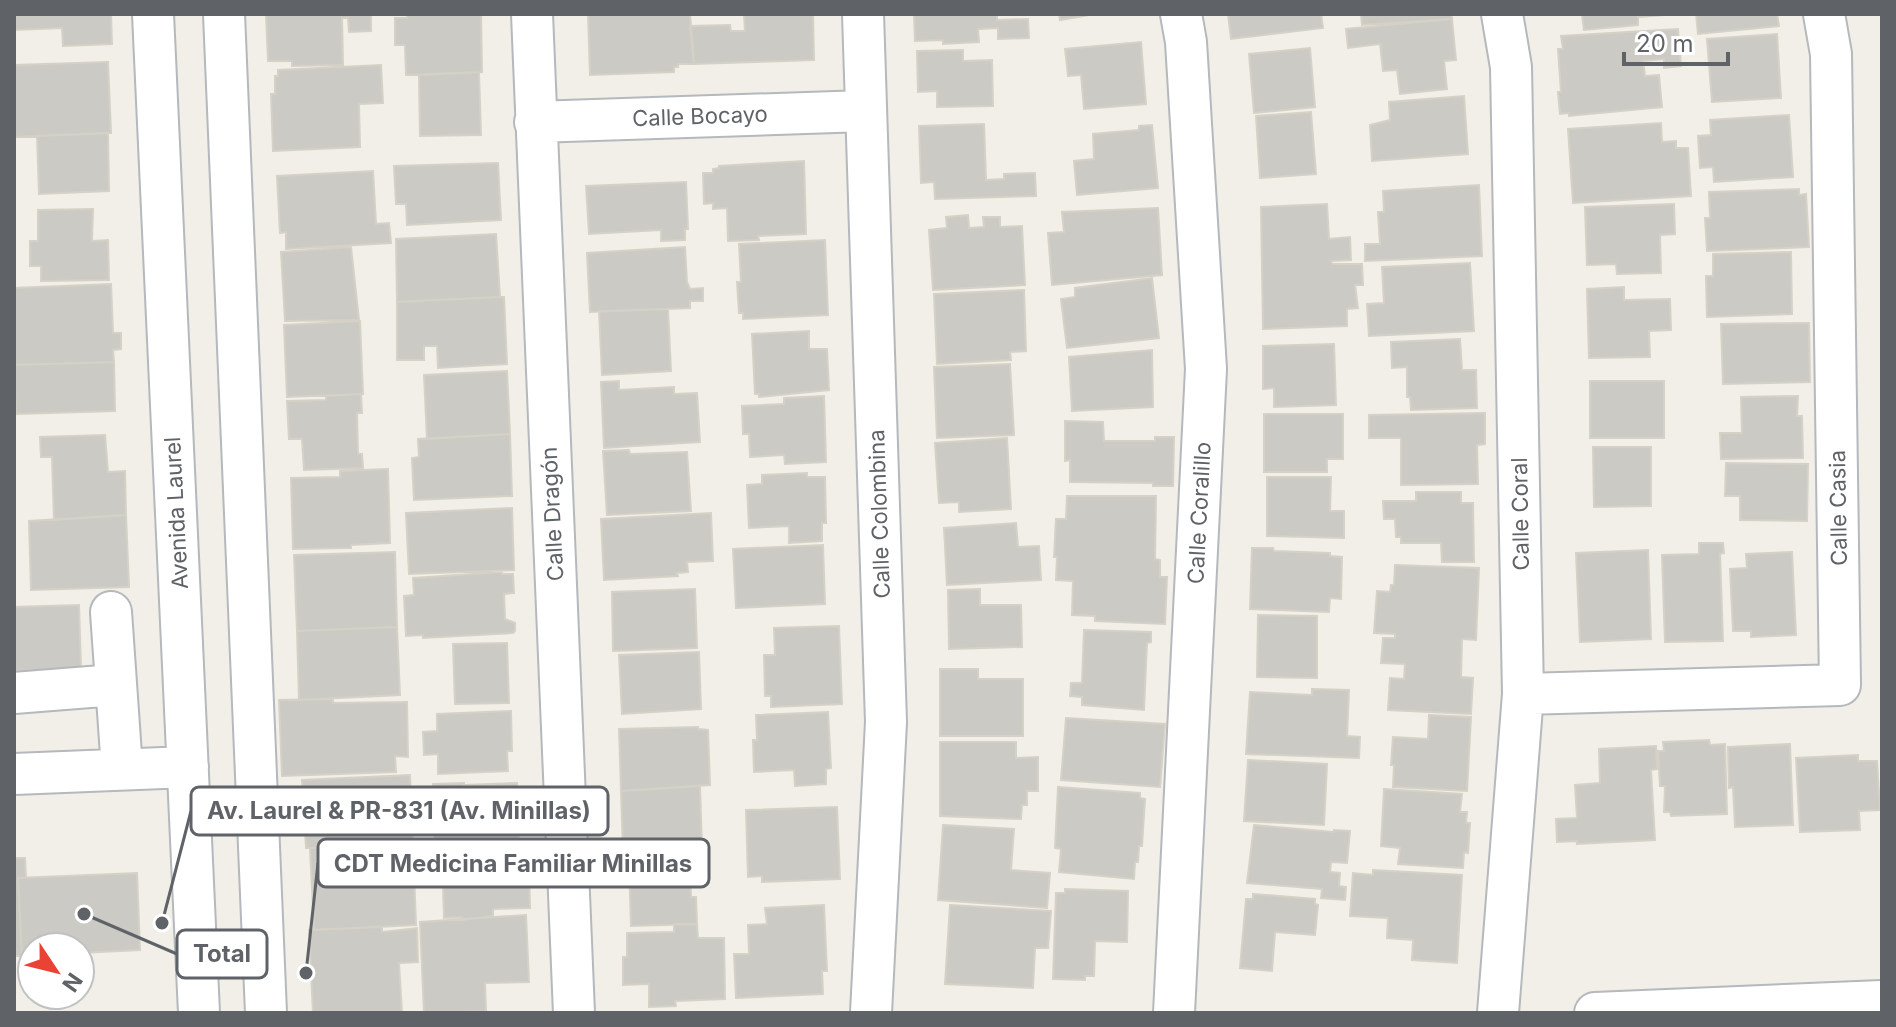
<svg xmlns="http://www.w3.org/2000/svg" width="1896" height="1027" viewBox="0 0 1896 1027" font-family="Inter,sans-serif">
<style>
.building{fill:#cccac5;stroke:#d6d1c6;stroke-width:2}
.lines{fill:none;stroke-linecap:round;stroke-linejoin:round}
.minor-casing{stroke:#b5b8bc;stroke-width:44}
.minor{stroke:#fff;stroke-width:40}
.labels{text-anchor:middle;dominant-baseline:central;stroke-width:6;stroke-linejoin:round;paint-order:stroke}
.street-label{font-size:22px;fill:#5f6368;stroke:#fff}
.leader{fill:none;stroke:#5f6368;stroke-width:3}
.callout-dot{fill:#5f6368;stroke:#fff;stroke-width:3}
.callout{fill:#fff;stroke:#5f6368;stroke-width:3}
.callout-label{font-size:24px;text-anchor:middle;font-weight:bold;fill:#5f6368}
</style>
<rect width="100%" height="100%" fill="#f1efe8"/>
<path class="building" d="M14,14H111L112,44L63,46L62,28L14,30Z
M266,14H371V31L349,32L348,18H342L343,65L292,66V61H268Z
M407,14H481L482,72L406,75L405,45H395V18H407Z
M588,14H690L694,64H678V67H674V72L590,75Z
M729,14H813L814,60L694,64L690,26L730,25L731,31H745L744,15Z
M914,14H997V20L1028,19L1029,38L998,39V28L978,29L979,42L943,44V40L915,41Z
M1059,14H1095L1060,20Z
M1228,14H1321L1323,28L1231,39Z
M1361,14H1451L1452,19L1362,25Z
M1582,14H1664V15L1638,17V25L1584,30Z
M1696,14H1777L1779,26L1698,34Z
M1452,19L1456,60L1444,61L1447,89L1400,94L1397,70L1383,71L1380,44L1348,48L1346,29Z
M1678,29L1681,66L1664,68V59L1643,61L1645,76L1659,75L1662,107L1569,116V113L1560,114L1558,92H1561L1558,49H1563L1561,36Z
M1777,34L1781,98L1712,102L1707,39Z
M1141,42L1146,104L1084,109L1081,75L1068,76L1065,49Z
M1310,48L1315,107L1254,113L1249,54Z
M963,50V61L992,60L993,106L937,107V91L918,92L917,51Z
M108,62L111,133L14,137V65Z
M381,65L383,103L359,104L360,147L273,151L271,94H275V76H278V70Z
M479,72L481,135L420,136L419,75Z
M1464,96L1468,154L1372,161L1370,125L1390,120L1389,102Z
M1311,112L1316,174L1260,178L1256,116Z
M1789,115L1793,177L1714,182L1713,167L1700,168L1698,136L1711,135L1710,120Z
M1661,123L1662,142L1676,141V148H1688L1691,196L1573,203L1568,129Z
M984,124L986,180L1004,179V174L1035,173L1036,196L935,199L934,182L921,183L919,126Z
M1152,125L1158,188L1077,195L1074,161L1094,159L1093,134L1139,130V126Z
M108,133L109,191L39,194L37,136Z
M804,161L806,234L758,236L759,240L728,241L727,208L713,209V203L704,204L703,173H713V169L719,168V166Z
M498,163L501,220L407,225L406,204H396L394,166Z
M373,171L376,224L389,223L391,243L286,249V232L280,233L277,176Z
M686,182L688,229H685V240L661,241V230L589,234L586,186Z
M1479,185L1482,256L1365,261V244H1380L1378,212H1384L1383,191Z
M1799,189V195L1806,194L1809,247L1707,251L1705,218H1710L1709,192Z
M1327,204L1329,239L1350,237L1351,260L1331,261L1332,264H1362L1363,285H1355L1358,308L1347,309V326L1263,329L1261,207Z
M1674,204L1675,234L1660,235L1661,273L1617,274L1616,264L1587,265L1585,207Z
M1158,208L1162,275L1052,285L1048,233L1064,232L1062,212Z
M93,209L92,241L108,240L109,280L41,281V266H30V241H38V210Z
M968,215L969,228L984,227L983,217H1000V227L1022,226L1025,285L933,290L929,230L947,228L946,217Z
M496,234L500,297L397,302L396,239Z
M825,240L828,315L743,319V313H739L737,282H741L739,244Z
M351,247L359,320L285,321L281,252Z
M685,247L687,282L690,289L703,288V301H690V308L590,312L587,253Z
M1791,252L1792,314L1707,317L1706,276H1713V254Z
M1470,263L1474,331L1369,336L1367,304L1384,303L1382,267Z
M1152,278L1159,338L1067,348L1061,299L1075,297V288Z
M111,284L113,333H121V349L113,350L114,362L14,365V288Z
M1624,287V300L1670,299L1671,330L1649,331L1650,357L1589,358L1587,289Z
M1024,290L1026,351L1010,352L1011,360L937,364L934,294Z
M500,297H504L507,364L438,368L437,346H424V360H397V302Z
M668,309L671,371L602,375L599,311Z
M360,321L363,394L287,397L284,325Z
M1809,323L1810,382L1723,384L1721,324Z
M809,331V349H827L829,390L759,397V394H755L752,334Z
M1460,339L1462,370H1476L1477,408L1411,410L1410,397H1407V367L1392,368L1391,342Z
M1334,344L1336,405L1274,407V388L1263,389V346Z
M1152,350L1153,407L1072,411L1069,357Z
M114,362L115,411L16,414L14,365Z
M1010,364L1014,435L937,438L934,367Z
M507,371L510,434L427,439L424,375Z
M619,381V390L674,387V394L697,393L700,442L604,448L601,382Z
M1590,381H1664V438H1590Z
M361,394L362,413H357L358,454H362L363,468L304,470L302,439H289L287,401L326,400V396Z
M824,396L826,462L785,464L784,455L750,457L749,434H743L742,406L784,404V398Z
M1798,396L1797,416H1802L1803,458L1721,459L1720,433H1742L1741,397Z
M1485,413V444L1477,445L1478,484L1401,485V438H1369V415Z
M1264,414H1343V459H1327V472H1264Z
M1065,421L1103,422L1104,441H1155V437H1174L1173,486H1153V483L1070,482V460L1065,461Z
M510,434L512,496L414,500L412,458L419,457L418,439Z
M105,435L108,472L125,471L126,515L54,520L52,457H41L40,437Z
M1007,438L1011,509L959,512V502L939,503L935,443Z
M1593,447H1651V506L1594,507Z
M629,450L630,454L687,452L691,511L607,515L603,451Z
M1726,463L1808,464L1807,521L1740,520V496H1725Z
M388,469L390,543L351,545V548L293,549L291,478L340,477V471Z
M807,473V477H825L826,523H822V541L789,543V526L749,528L747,485L762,484V475Z
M1267,477H1331L1330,511H1344V538L1267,536Z
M1416,492H1461V503H1473L1474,562H1442L1441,543H1401V537H1396L1395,519H1384L1383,501H1416Z
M1067,496H1156L1155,559L1160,560V577H1167L1165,624L1095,621V616L1072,615L1073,581L1056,580L1057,557H1054L1056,519H1066Z
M512,508L514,570L409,574L406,513Z
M711,513L713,561L687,562L688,572L677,573L678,576L604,580L601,519Z
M126,515L129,587L31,590L29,521Z
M1016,523L1018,547L1039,546L1041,580L947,585L944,528Z
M1699,543H1723L1724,553L1720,554L1723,641L1665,642L1662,555L1699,554Z
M823,545L825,604L736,608L733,549Z
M1252,548H1273L1274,551L1330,553V556L1342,557L1341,599L1330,598L1329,612L1250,609Z
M1648,550L1651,639L1580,642L1576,553Z
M395,552L397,627L297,631L294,555Z
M1792,552L1796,635L1751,637V631H1733L1730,569L1747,568L1746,554Z
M1395,565L1479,568L1476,640L1462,639L1461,677L1473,678L1471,714L1388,710L1390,678L1404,679L1405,664L1381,663L1383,638H1395V634L1374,633L1377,591L1390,592L1391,585H1394Z
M502,572V574H513L514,593L504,594L505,619L515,623V631L513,633L423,638V635L406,636L404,596L414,595L413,578Z
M695,589L697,648L613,651L612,592Z
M980,589V605H1021L1022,647L949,649L948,590Z
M79,605L81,669L14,671V607Z
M1258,615L1317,616V678L1257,677Z
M839,626L842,704L771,707V696H765L764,655H775L774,628Z
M397,627L400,695L299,700L297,631Z
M1084,630L1151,632V642L1147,643L1144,710L1082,705V697L1070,696L1071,683H1082Z
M507,643L509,703L455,704L453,644Z
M699,652L701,709L622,714L619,655Z
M940,669H978V679H1023V736H940Z
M1312,689L1349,690L1347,736L1360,737L1359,758L1246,754L1250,692L1312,695Z
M333,699V703L407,702L408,757L395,756L396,772L282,776L279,700Z
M511,711L512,751H507L508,771L438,774V754L424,755L423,732L437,731V714Z
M828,712L831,768L826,769V784L795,786L794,770L754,772L753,740H757L756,715Z
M1429,715L1471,717L1467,791L1393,787L1394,765H1391L1393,737L1428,739Z
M1066,718L1165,724L1160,787L1061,780Z
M698,727V729L708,730L710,785L621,791L619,729Z
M1709,740L1710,745L1725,744L1727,814L1671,816L1670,812H1664L1665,786H1660L1658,751H1664L1663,742Z
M940,742H1016V758L1038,757V791H1027V805H1022L1021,819L940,816Z
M1790,744L1793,825L1735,827L1733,787L1729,788L1728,747Z
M1656,746L1657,769L1651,770L1655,840L1577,844V841L1557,842L1556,819L1577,818L1575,785L1600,783L1599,749Z
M1858,755V761H1877L1880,810L1859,811L1860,830L1800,832L1796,758Z
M1248,760L1327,764L1324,825L1244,821Z
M410,775L413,845L306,848L302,780Z
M464,783V785L517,783L519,845L435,848L433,784Z
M700,786L702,849L623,851L621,791Z
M1058,787L1140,793V798L1145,799L1142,846H1139L1138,862H1135L1134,879L1059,872L1061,849L1055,848Z
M1384,789L1462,794L1460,812H1467L1466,823H1470L1468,853L1464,852L1463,868L1398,864L1400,848L1381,846Z
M837,807L840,879L762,882V876L748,877L746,810Z
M943,825L1014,829L1011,870L1050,873L1047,908L938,900Z
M1254,825L1334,832V830L1350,831L1347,863L1331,862L1330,872L1340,873L1339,886L1346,887L1345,900L1321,898L1322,889L1247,883Z
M413,845L416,925L314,930L310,848Z
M518,848L519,869L529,868L530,908L493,909V916L463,920L462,917L444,918L442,850Z
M14,858H25L26,878H18L22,956H14Z
M690,863L691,897H696L697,924L631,926L629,865Z
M1373,870L1462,875L1457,963L1412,960L1413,940L1387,938L1388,918L1350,916L1353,873L1373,875Z
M137,873L140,950L80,953V947H32V955L22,956L18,878Z
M1065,889L1128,891L1127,942L1095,941L1094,976H1085V980L1053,979L1056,893H1065Z
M1253,894L1315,899V904L1318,905L1315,935L1275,932L1272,971L1240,968L1246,899H1253Z
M824,905L827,971H822L823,994L736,998L734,954H749L748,925L767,924L765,908Z
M950,905L1051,911L1048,948H1035L1033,988L945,984Z
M526,915L529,982L485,983L486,1011L424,1013L420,922Z
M674,924H697L698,938H724L725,999L675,1001L676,1006L649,1007V984L623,985V957H627V933L674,932Z
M382,927V932L417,928L418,962L399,963L402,1013H313L309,930Z"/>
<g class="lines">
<g class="minor-casing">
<path id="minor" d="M153,14L199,1013
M224,14L266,1013
M532,14L574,1013
M863,14L886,722L871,1013
M535,122L865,111
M111,612L122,769
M14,693L115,685
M1523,694L1840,685L1831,54L1824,14
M14,774L188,767
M1174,1013L1206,369L1186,42L1181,14
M1498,1013L1523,694L1511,67L1502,14
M1595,1013L1882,1001"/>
</g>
<use href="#minor" class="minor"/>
</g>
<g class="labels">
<g class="street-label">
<text transform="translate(700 116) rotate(-2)">Calle Bocayo</text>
<text transform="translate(1838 508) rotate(-91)">Calle Casia</text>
<text transform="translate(176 513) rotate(-93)">Avenida Laurel</text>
<text transform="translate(1199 513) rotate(-87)">Calle Coralillo</text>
<text transform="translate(552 514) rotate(-93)">Calle Dragón</text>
<text transform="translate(879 514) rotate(-92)">Calle Colombina</text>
<text transform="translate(1520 514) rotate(-91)">Calle Coral</text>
</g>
</g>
<path class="leader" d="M162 923L191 811M306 973L318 863M84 914L177 954"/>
<g class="callout-dot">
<circle cx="162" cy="923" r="8"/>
<circle cx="306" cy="973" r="8"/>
<circle cx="84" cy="914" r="8"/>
</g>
<g class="callout">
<rect x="191" y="787" width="417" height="48" rx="8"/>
<rect x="318" y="839" width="391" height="48" rx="8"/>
<rect x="177" y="930" width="90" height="48" rx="8"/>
</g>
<g class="callout-label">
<text x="399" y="819">Av. Laurel &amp; PR-831 (Av. Minillas)</text>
<text x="513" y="872">CDT Medicina Familiar Minillas</text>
<text x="222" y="962">Total</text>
</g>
<rect width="1896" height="1027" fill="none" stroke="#5f6368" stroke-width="32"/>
<g transform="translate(56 971) rotate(125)"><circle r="38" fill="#ffffff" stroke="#bfc1c3" stroke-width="2"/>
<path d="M0-6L14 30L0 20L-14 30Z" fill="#ea4335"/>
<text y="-12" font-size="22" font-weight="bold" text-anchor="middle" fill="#5f6368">N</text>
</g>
<path d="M1624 52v12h104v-12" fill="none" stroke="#5f6368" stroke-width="4"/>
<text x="1636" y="52" font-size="24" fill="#5f6368" stroke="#ffffff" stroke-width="6" paint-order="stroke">20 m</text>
</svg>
